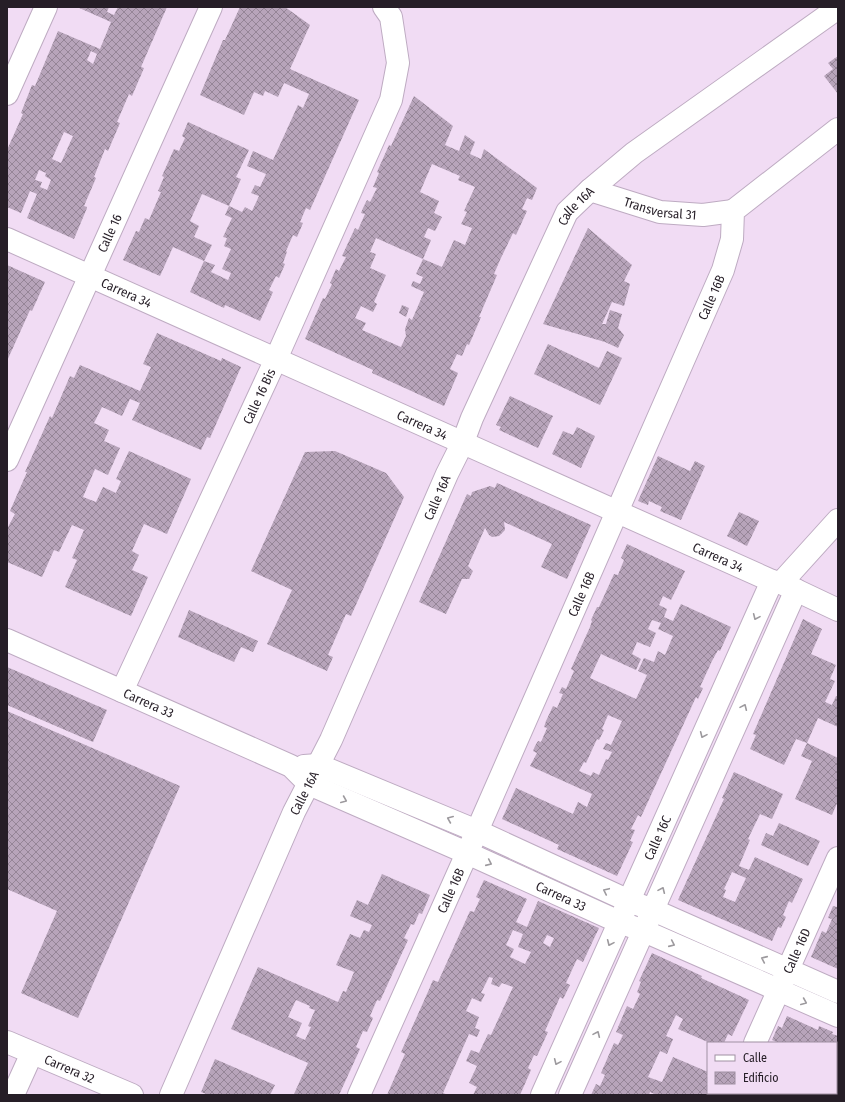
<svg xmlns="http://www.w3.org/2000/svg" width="845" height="1102" viewBox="0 0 845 1102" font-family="'Fira Sans Condensed',sans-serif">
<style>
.building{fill:url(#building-cross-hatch);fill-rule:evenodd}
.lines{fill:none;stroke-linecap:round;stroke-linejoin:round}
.minor-casing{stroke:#beabc2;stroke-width:24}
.minor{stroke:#fff;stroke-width:22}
.oneway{stroke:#9d9a9e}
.labels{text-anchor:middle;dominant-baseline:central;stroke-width:4;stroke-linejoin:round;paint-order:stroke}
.street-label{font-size:13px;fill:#261e27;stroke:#f1dcf4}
</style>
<defs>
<pattern id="building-cross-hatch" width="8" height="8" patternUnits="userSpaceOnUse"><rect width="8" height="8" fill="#b7a4ba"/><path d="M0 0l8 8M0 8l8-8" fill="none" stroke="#958597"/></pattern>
</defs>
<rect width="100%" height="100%" fill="#f1dcf4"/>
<path class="building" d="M77,7H109L107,12L114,15L118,7H167L141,67L144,68L132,96L129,94L117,122L120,123L108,151L105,149L94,177L96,178L84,206L87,207V208L74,239L27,218L37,194L30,191L21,213L7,207V150L23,114L21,113L32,85L35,86L58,31L100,49L111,22ZM91,51L97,54L93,64L87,60ZM64,132L73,136L61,163L52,159ZM39,170L46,173L45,176L51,180L47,190L40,187L42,182L35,180Z
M240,7H285L310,25L290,69L359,100L310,210L306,208L300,222L303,223L297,237L293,235L286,251L287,252L283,263L285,264L279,278L276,276L269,290L273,292L260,321L225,305L224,308L190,292L204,261L215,265L211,272L228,280L229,278L231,273L222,269L231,249L224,246L227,238L223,237L232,218L225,215L229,206L202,194L190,221L199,226L194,237L212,245L204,261L173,247L160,276L123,260L136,231L139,232L145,218L149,220L161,192L158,191L164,177L162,176L174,149L179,151L185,138L182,136L188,122L249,150L236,177L241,179L229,206L242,212L245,207L252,211L259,196L251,193L255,185L260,187L266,174L247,166L253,151L273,160L298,105L303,108L309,94L284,83L278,97L265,91L263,96L254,92L244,115L200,95L223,40H225Z
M838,56V94L824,76L833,69L828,63Z
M414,96L453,126L445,145L459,151L465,135L475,142L470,154L481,159L484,149L537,188L532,200L527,198L522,209L527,211L516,235L513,233L500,260L494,274L497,275L479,317H481L469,345L467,344L462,356L457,354L450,369L458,373L444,406L372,373L373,370L305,339L323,298L325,299L332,284L330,283L336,269L339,271L346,257L342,256L355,228L358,230L365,214L361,213L363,208L367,200L370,202L377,188L373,187L379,173L377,172L389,145L391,146ZM432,164L460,176L458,180L475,187L464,211L467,212L461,224L472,228L465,245L454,240L442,267L423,259L416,274L423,277L420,284L413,281L411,286L424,292L412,320L409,318L405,329L406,336L401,347L362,330L366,323L355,318L361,306L373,312L377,304L374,302L386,275L370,268L376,254L370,252L376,238L423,259L431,240L424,237L428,228L435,231L442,217L434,213L439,201L420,192Z
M588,228L632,265L624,281L630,284L624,306L612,302L602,324H606L610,310L622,314L618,328L624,335L618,348L605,342L543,324Z
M7,265L45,282L32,311L30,310L7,361Z
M402,305L409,308L406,317L399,313Z
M157,333L221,361L222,358L241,367L210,438L207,437L201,450L132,420L140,403L130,399L122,416L102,407L94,423L109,430L104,441L120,448L108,475L95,469L83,497L96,502L103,487L116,493L121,481L116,479L129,451L191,479L167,534L144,524L132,551L139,555L132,570L148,577L131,616L65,587L77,560L72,558L84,530L72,525L59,552L54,550L42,577L7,562V529L15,514L10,511L27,472H25L50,416L52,418L70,376L74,378L80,365L140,391L151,367L143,364Z
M548,344L599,368L607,351L622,358L600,405L534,374Z
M510,396L553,416L538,448L499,430L501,427L496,425Z
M577,427L595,436L581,468L552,454L563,431L573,435Z
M335,451L386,473L404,497L351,616L346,614L328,655L333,657L327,671L267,644L292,590L251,571L305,452Z
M658,456L690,471L695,461L705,466L681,520L660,511L662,507L649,501L648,505L638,501Z
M497,483L591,525L567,579L541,567L552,544L504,522L505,530L499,536L492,537L489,535L485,528L468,566L473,571L469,579H462L446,614L419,602L467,494L471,496L472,492L490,486L495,488Z
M739,512L759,521L747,546L727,536Z
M627,544L685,571L671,600L663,596L659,605L667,609L664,617L673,621L681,604L731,627L720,651L718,650L712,661L700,687L703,688L698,699L696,697L641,817L638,815L631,829L635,830L630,841L633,842L617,876L557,849L559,845L502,819L516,788L573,814L578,802L587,807L592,794L530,766L537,753L533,751L535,746L538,741L541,742L547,728L544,727L546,721L553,706L557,708L563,694L559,693L562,687L566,689L574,671L571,669L590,627L592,621L591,620L597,607H599L614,574L618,575L624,560L621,558ZM652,620L661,623L658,629L673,636L665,655L658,651L654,662L644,658L638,671L647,675L636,699L590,678L601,654L636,670L641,659L632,654L637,642L650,647L656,633L648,629ZM608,715L622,721L611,745L606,743L603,749L612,752L608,760L606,759L599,775L593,772L591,776L579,771L584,762L586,763L597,739L599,740L604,730L602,729Z
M189,610L258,641L253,652L241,647L234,662L178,637Z
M803,619L822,629L811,654L836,665L830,679L835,681L825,702L832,705L836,696H838V727L818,718L807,743L796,739L784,765L750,749L756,735L753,734Z
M7,667L107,710L93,742L7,705Z
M7,711L180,786L78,1018L21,993L57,911L7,889Z
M807,743L838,758V801L832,815L795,799L812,761L801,756Z
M734,772L783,794L772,819L760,814L748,839L750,840L739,866L749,870L755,857L803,879L792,903L789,901L783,915L786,917L781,928L778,927L772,941L678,900L724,799L722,798ZM732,872L746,878L735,902L723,897L726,890L724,889Z
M779,823L820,841L808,866L761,845L766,833L773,836Z
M382,874L430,895L422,914L419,913L414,925L411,924L404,938L408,940L380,1001L377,1000L370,1016L373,1018L367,1032L363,1031L356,1047L360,1049L339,1095H297L294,1094L308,1063L231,1029L258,967L338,1002L343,991L346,992L354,972L336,965L350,934L360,938L364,930L369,932L372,925L350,916L357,900L368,905ZM296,1000L310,1006L309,1008L315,1010L308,1026L311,1027L305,1040L296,1036L302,1023L288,1017Z
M484,880L527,899L516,922L527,927L538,901L599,928L583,962L577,959L566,983L570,985L563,999L560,997L545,1031L548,1032L537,1056L534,1055L528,1068L531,1070L520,1095H473L477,1087L469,1083L477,1066L466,1061L471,1050L479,1053L488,1034L491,1035L513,987L502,983L499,987L491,984L493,978L489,977L481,993L485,994L481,1002L472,998L466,1011L479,1017L475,1028L480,1030L477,1037L469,1034L443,1093L448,1095H387L405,1054L401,1052L427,994L433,980L438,982L470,911L474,912L480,899L476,897ZM513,930L523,934L518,947L531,952L525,964L510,957L514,949L506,945ZM547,935L554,938L550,947L543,943Z
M838,904V969L811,957L822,931L826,933L832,919L828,918L833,906L837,907Z
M652,953L702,976L701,978L749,1000L732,1036L728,1034L724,1043H710L678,1029L683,1019L676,1015L666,1036L673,1039L667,1054L660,1051L648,1077L662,1082L673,1057L708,1072V1090L706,1095H657L650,1092L649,1095H591L596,1084L600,1086L605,1075L601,1073L614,1043L618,1045L623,1035L616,1032L627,1006L633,1009L640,994L637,992L641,982L639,981Z
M787,1016L818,1030L819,1026L833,1032L832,1034L838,1036V1069L836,1068V1043H779L772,1040L778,1026L782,1028Z
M215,1059L275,1085L270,1095H209L201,1092Z
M748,1093H823L828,1095H748Z"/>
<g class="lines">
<g class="minor-casing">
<g id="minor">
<path d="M7,94L46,7"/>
<path id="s1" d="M590,190L660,212L703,215L733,211"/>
<path id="s2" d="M7,239L772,581L781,583L838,610"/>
<path id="s3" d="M7,460L211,7"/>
<path d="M781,583L838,520"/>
<path id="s4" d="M7,640L291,766L309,784L467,853L619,922L644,931L838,1016"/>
<path id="s5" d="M122,691L276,359L391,100L398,63L391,17L384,7"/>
<path d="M304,766L318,765L477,831L629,901L653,910L838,992"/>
<path id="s6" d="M7,1042L132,1095"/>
<path id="s7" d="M755,1043L838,858"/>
<path d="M13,1095L32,1053"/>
<path id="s8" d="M171,1095L294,812L331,740L447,474L463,442L472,418L567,212L590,190L634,153L838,8"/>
<path id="s9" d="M359,1095L477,831L723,270L732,239L733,211L838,129"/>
<path id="s10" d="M542,1095L772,581"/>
<path d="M570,1095L796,590"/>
<path d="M731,1095L732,1093"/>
</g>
</g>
<use href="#minor" class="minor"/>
</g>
<defs><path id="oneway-chevron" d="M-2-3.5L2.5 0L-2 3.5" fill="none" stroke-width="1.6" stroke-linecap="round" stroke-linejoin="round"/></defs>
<g class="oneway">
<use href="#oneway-chevron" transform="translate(756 617) rotate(114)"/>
<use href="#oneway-chevron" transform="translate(744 707) rotate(-66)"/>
<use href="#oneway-chevron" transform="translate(703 735) rotate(114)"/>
<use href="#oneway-chevron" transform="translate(344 800) rotate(23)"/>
<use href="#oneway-chevron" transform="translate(450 819) rotate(-157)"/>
<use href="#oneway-chevron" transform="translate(489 863) rotate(24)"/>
<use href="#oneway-chevron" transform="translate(662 890) rotate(-66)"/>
<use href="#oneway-chevron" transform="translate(606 891) rotate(-155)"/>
<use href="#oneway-chevron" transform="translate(610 943) rotate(114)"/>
<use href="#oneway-chevron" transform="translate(672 944) rotate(24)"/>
<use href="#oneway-chevron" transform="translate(764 959) rotate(-156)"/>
<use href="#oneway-chevron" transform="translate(804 1002) rotate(23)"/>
<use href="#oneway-chevron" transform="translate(597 1034) rotate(-66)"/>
<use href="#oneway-chevron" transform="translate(557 1062) rotate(114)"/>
</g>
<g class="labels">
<g class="street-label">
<text stroke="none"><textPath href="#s8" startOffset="978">Calle 16A</textPath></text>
<text stroke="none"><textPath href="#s1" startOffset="73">Transversal 31</textPath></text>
<text stroke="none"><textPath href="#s3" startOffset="249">Calle 16</textPath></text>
<text stroke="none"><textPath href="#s2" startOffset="131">Carrera 34</textPath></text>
<text stroke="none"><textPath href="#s9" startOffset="872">Calle 16B</textPath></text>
<text stroke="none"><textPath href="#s5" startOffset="325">Calle 16 Bis</textPath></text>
<text stroke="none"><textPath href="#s2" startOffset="455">Carrera 34</textPath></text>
<text stroke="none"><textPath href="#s8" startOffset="654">Calle 16A</textPath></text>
<text stroke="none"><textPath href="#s2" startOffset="779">Carrera 34</textPath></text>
<text stroke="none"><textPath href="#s9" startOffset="548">Calle 16B</textPath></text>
<text stroke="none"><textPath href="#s4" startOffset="155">Carrera 33</textPath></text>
<text stroke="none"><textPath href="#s8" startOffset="330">Calle 16A</textPath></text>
<text stroke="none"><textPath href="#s10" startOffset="282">Calle 16C</textPath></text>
<text stroke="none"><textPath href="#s9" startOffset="224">Calle 16B</textPath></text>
<text stroke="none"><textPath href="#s4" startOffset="612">Carrera 33</textPath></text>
<text stroke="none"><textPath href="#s7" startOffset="101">Calle 16D</textPath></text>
<text stroke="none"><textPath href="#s6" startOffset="68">Carrera 32</textPath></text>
</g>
</g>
<rect width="845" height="1102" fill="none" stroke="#261e27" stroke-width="16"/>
<rect x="707" y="1042" width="130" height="52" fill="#f1dcf4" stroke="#a090a2"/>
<rect x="715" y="1055" width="20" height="6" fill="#ffffff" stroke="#a090a2"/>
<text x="743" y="1062" font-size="12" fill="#261e27">Calle</text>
<rect x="715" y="1072" width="20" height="12" fill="url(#building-cross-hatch)" stroke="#a090a2"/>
<text x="743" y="1082" font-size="12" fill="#261e27">Edificio</text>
</svg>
